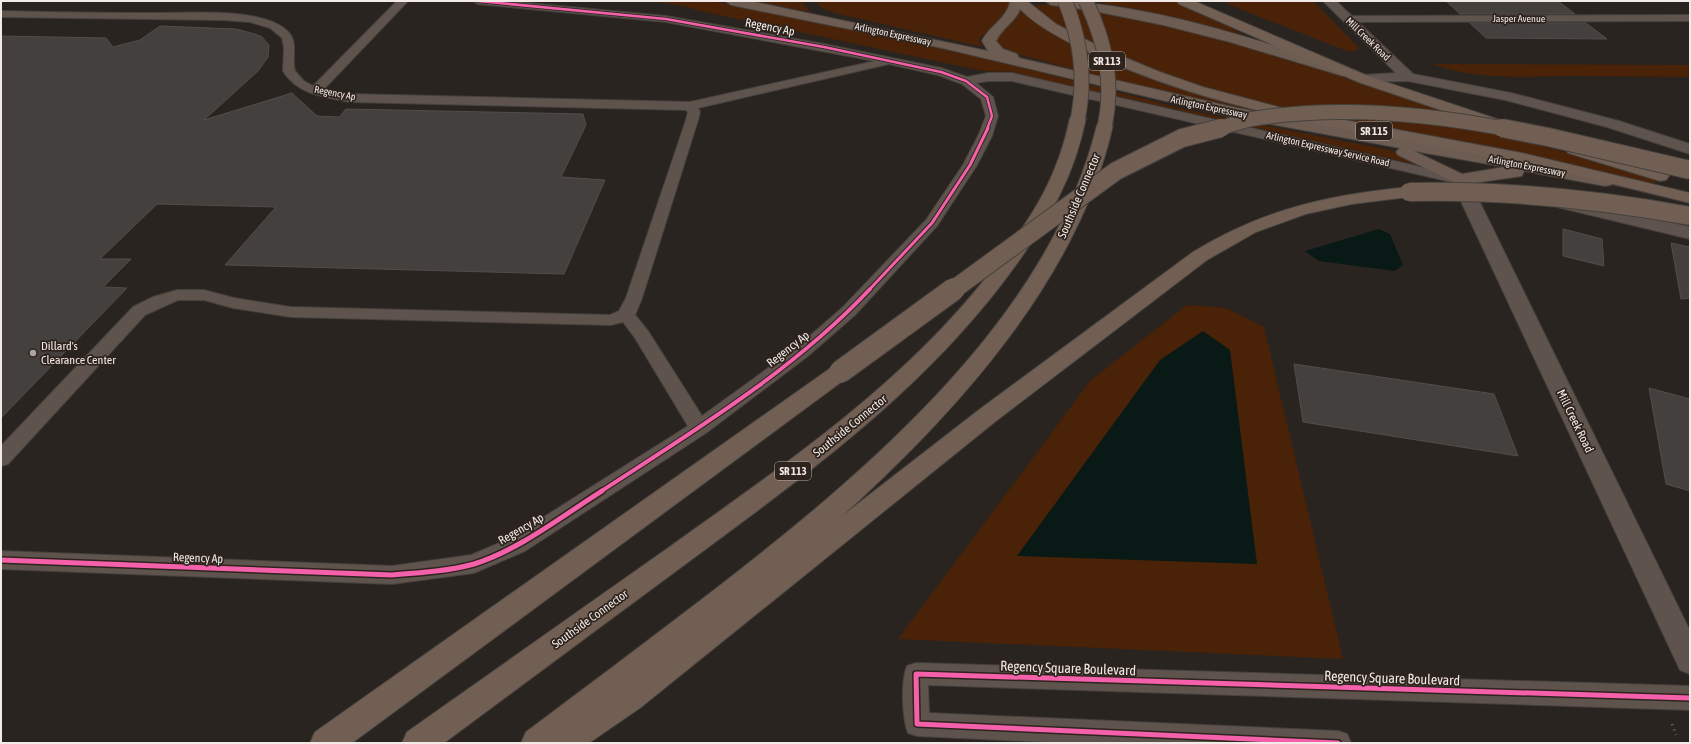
<svg xmlns="http://www.w3.org/2000/svg" width="1691" height="744" viewBox="0 0 1691 744" font-family="'Asap Condensed',sans-serif">
<style>
.green{fill:#492207}
.water{fill:#091916}
.building{fill:#44403d;stroke:#534d4a}
.lines{fill:none;stroke-linecap:round;stroke-linejoin:round}
.minor-casing{stroke:#45413d;stroke-width:2}
.tertiary-casing{stroke:#45413d;stroke-width:2}
.trunk-casing{stroke:#45413d;stroke-width:2}
.motorway-casing{stroke:#45413d;stroke-width:2}
.path{stroke:#5e5551;stroke-width:3;stroke-dasharray:1.5 4;stroke-linecap:butt}
.minor{fill:#5f534d;fill-rule:evenodd}
.tertiary{fill:#5f534d;fill-rule:evenodd}
.trunk{fill:#6d5c52;fill-rule:evenodd}
.motorway{fill:#715f54;fill-rule:evenodd}
.motorway-bridge-far2-casing{stroke:#45413d;stroke-width:16;stroke-linecap:butt}
.motorway-bridge-far1-casing{stroke:#45413d;stroke-width:20;stroke-linecap:butt}
.motorway-bridge-casing{stroke:#45413d;stroke-width:24;stroke-linecap:butt}
.motorway-bridge-far2{stroke:#715f54;stroke-width:14}
.motorway-bridge-far1{stroke:#715f54;stroke-width:18}
.motorway-bridge{stroke:#715f54;stroke-width:22}
.cycleway-far3-casing{stroke:#2e231d;stroke-width:4}
.cycleway-far2-casing{stroke:#2e231d;stroke-width:5}
.cycleway-far1-casing{stroke:#2e231d;stroke-width:6}
.cycleway-casing{stroke:#2e231d;stroke-width:8}
.cycleway-far3{stroke:#f560ab;stroke-width:2.5}
.cycleway-far2{stroke:#f560ab;stroke-width:3}
.cycleway-far1{stroke:#f560ab;stroke-width:4}
.cycleway{stroke:#f560ab;stroke-width:5}
.poi-dot{fill:#aca5a1;stroke:#2e231d;stroke-width:1.5}
.labels{text-anchor:middle;dominant-baseline:central;stroke-width:3.5;stroke-linejoin:round;paint-order:stroke}
.far-street-label{font-size:10px;fill:#f2eae6;stroke:#2e231d}
.shield{fill:#2e231d;stroke:#b7aeaa;stroke-width:1}
.shield-label{font-size:11px;font-weight:bold;fill:#f2eae6}
.street-label{font-size:12px;fill:#f2eae6;stroke:#2e231d}
.poi-label{font-size:12px;fill:#f2eae6;stroke:#2e231d;text-anchor:start}
.near-street-label{font-size:14px;fill:#f2eae6;stroke:#2e231d}
</style>
<rect width="100%" height="100%" fill="#2a2421"/>
<path class="green" d="M652,1H711L837,25L1002,62L1187,110L1389,150L1400,154L1423,166L1011,72L983,71L696,10C682,4 668,4 652,1Z
M747,1H804V5L811,12Z
M819,1H1010L1012,6L992,29L980,37L979,40L982,47L834,13L822,8L818,4Z
M1099,1H1176L1245,35L1171,17L1104,4Z
M1224,1H1313L1358,47L1357,51H1347L1232,6Z
M1052,4L1105,11L1194,30L1336,74L1523,140L1655,179V185L1242,101L1120,58L1061,27L1036,9L1037,5Z
M1019,11L1024,12C1050,28 1075,46 1102,59C1154,83 1212,96 1267,112L1256,113L1126,84L1000,49L994,38Z
M1433,64L1690,65V77C1648,77 1607,76 1565,76C1521,77 1475,80 1433,64Z
M1187,305L1226,308L1264,327L1343,659L898,639L1090,381Z"/>
<path class="water" d="M1379,229L1390,234L1403,265L1395,271L1319,261L1305,251Z
M1203,331L1230,350L1257,564L1017,556L1160,360Z"/>
<path class="building" d="M1446,1H1558L1575,14H1460Z
M1470,23H1586L1607,39L1486,38Z
M160,26L236,29L255,34L262,37L269,45L268,57L258,71L204,120L292,93L317,116L339,117L346,109L583,114L586,125L561,177L605,180L564,274L225,265L276,207L157,204L100,259H131L103,287L127,288L1,418V36L106,38L113,47L140,40Z
M1563,229L1602,239L1604,266L1563,256Z
M1671,243L1690,247V298L1681,299Z
M1294,364L1494,394L1518,456L1303,422Z
M1649,388L1690,399V491L1666,484Z"/>
<g class="lines">
<g class="minor-casing">
<path id="minor" d="M397,1H408L324,89L350,94L690,102L875,61L666,22L478,4L473,1H505L666,16L824,44L941,68L967,77L988,73H1012L1460,176L1465,177L1467,180L1465,183L1460,184L1012,81H988L976,83L993,97L998,116L992,136L977,165L937,226L855,315L808,356L706,433L525,551L474,573L392,584L1,569V551L392,566L471,555L509,539L688,426L635,338L623,322L611,325L291,317L233,308L204,300H178L145,315L8,464L1,466V446L133,307L153,297L177,290H204L234,298L291,307L610,315L619,311L626,298L686,120L688,112L686,110L350,102C324,97 298,95 283,71L284,48L282,38L270,28L250,22L222,20L1,17V11C49,12 97,13 145,13C180,14 257,6 285,29C300,40 291,56 295,71L304,81L313,86ZM889,64L938,75L962,84L981,99L986,116L978,136L963,165L926,220L843,307L796,348L702,416L648,331L635,315L642,298L698,120L700,112L698,108Z
M1690,15V21L1347,22L1342,19L1347,16Z
M916,663L1690,686V710L928,685L929,713L1338,731L1347,734L1351,743H1068L917,736L908,733C902,718 901,680 907,666Z"/>
</g>
<g class="tertiary-casing">
<path id="tertiary" d="M1323,1H1336L1413,74L1511,93L1619,121L1690,144V154L1607,127L1505,100L1408,81L1358,82L1356,79L1358,76L1363,75L1396,73Z
M1460,175L1466,176L1469,180L1690,631V674L1680,670L1451,180L1454,176Z
M1563,198L1690,227V239L1557,207L1554,203L1557,199Z"/>
</g>
<g class="trunk-casing">
<path id="trunk" d="M725,1H750L988,51L982,41C989,26 1008,18 1010,1H1022C1021,19 1003,26 996,41L1003,49L1017,54L1019,58L1237,108L1605,176L1611,177L1614,181L1611,185L1605,186L1524,171L1522,176L1460,185L1398,155L1396,152L1400,148L1237,118L942,48L731,5ZM1414,151L1505,167L1462,174Z
M1045,1C1143,1 1254,39 1348,69L1350,72L1348,75L1343,76L1230,42L1163,25L1089,10L1051,5Z"/>
</g>
<g class="motorway-casing">
<path id="motorway" d="M1013,1H1027L1056,24L1104,49L1160,72L1203,87L1286,109L1522,153L1690,193V203C1625,187 1560,171 1494,158C1356,130 1215,113 1086,51C1063,40 1028,22 1013,1Z
M1177,1H1194L1368,76L1506,122L1508,125L1506,128H1494L1358,82L1179,4Z
M1078,113L1084,115L1086,118C1074,176 1052,214 1018,262C931,385 810,472 691,560C608,621 526,682 444,743H402L407,732C494,671 581,609 668,548C788,462 913,378 1001,258C1036,211 1058,175 1070,118L1072,115Z
M1105,120L1111,122L1113,125C1079,278 956,413 842,516L980,409L1193,252C1264,209 1327,195 1409,187L1415,188L1418,192L1415,196L1409,197L1352,204L1306,214L1256,232L1207,260L996,421L640,708L589,743H521L526,732C587,686 649,640 710,593C863,475 1049,321 1097,125L1099,122Z
M1574,145L1666,172L1669,176L1666,180L1660,181L1568,153L1566,150L1568,147Z
M840,364L848,367L851,372L848,377L352,743H310L315,732L832,367Z"/>
</g>
<path class="path" d="M1672,724L1676,735"/>
<use href="#minor" class="minor"/>
<use href="#tertiary" class="tertiary"/>
<use href="#trunk" class="trunk"/>
<use href="#motorway" class="motorway"/>
<g class="motorway-bridge-far2-casing">
<path id="motorway-bridge-far2" d="M1065,1C1081,40 1086,77 1078,118
M1086,1C1105,41 1114,81 1105,125
M1217,129C1229,126 1240,121 1252,119C1336,105 1424,113 1507,129"/>
</g>
<g class="motorway-bridge-far1-casing">
<path id="motorway-bridge-far1" d="M1502,128L1548,137L1690,170
M1409,192C1504,190 1597,199 1690,216
M953,290L1116,171L1182,138L1221,128"/>
</g>
<g class="motorway-bridge-casing">
<path id="motorway-bridge" d="M840,372L954,289"/>
</g>
<use href="#motorway-bridge-far2" class="motorway-bridge-far2"/>
<use href="#motorway-bridge-far1" class="motorway-bridge-far1"/>
<use href="#motorway-bridge" class="motorway-bridge"/>
<g class="cycleway-far3-casing">
<path id="cycleway-far3" d="M478,1L666,19L824,47L941,72L966,81L987,97L992,116L987,129"/>
</g>
<g class="cycleway-far2-casing">
<path id="cycleway-far2" d="M869,290L932,223L970,165L988,128"/>
</g>
<g class="cycleway-far1-casing">
<path id="cycleway-far1" d="M600,492C694,431 793,371 870,289"/>
</g>
<g class="cycleway-casing">
<path id="cycleway" d="M1,560L392,575C418,573 449,571 474,564C519,550 562,516 602,491
M1338,743L917,724L916,674L1690,698"/>
</g>
<use href="#cycleway-far3" class="cycleway-far3"/>
<use href="#cycleway-far2" class="cycleway-far2"/>
<use href="#cycleway-far1" class="cycleway-far1"/>
<use href="#cycleway" class="cycleway"/>
</g>
<circle class="poi-dot" cx="33" cy="353" r="4"/>
<g class="labels">
<g class="far-street-label">
<text x="1519" y="18">Jasper Avenue</text>
<text transform="translate(893 34) rotate(12)">Arlington Expressway</text>
<text transform="translate(1368 39) rotate(44)">Mill Creek Road</text>
<text transform="translate(335 93) rotate(11)">Regency Ap</text>
<text transform="translate(1209 107) rotate(12)">Arlington Expressway</text>
<text transform="translate(1328 149) rotate(13)">Arlington Expressway Service Road</text>
<text transform="translate(1527 166) rotate(11)">Arlington Expressway</text>
</g>
<g class="shield">
<rect x="1089" y="52" width="36" height="18" rx="3"/>
<rect x="1356" y="122" width="36" height="18" rx="3"/>
<rect x="775" y="462" width="36" height="18" rx="3"/>
</g>
<g class="shield-label">
<text x="1107" y="61">SR 113</text>
<text x="1374" y="131">SR 115</text>
<text x="793" y="471">SR 113</text>
</g>
<g class="street-label">
<text transform="translate(770 27) rotate(11)">Regency Ap</text>
<text transform="translate(1079 196) rotate(-67)">Southside Connector</text>
<text transform="translate(788 349) rotate(-38)">Regency Ap</text>
<text transform="translate(1575 421) rotate(64)">Mill Creek Road</text>
<text transform="translate(850 426) rotate(-39)">Southside Connector</text>
<text transform="translate(521 529) rotate(-30)">Regency Ap</text>
<text transform="translate(198 558) rotate(2)">Regency Ap</text>
<text transform="translate(590 619) rotate(-36)">Southside Connector</text>
</g>
<g class="poi-label">
<text x="41" y="346">Dillard's<tspan x="41" dy="14">Clearance Center</tspan></text>
</g>
<g class="near-street-label">
<text transform="translate(1068 668) rotate(2)">Regency Square Boulevard</text>
<text transform="translate(1392 678) rotate(2)">Regency Square Boulevard</text>
</g>
</g>
<rect width="1691" height="744" fill="none" stroke="#f2eae6" stroke-width="4"/>
</svg>
